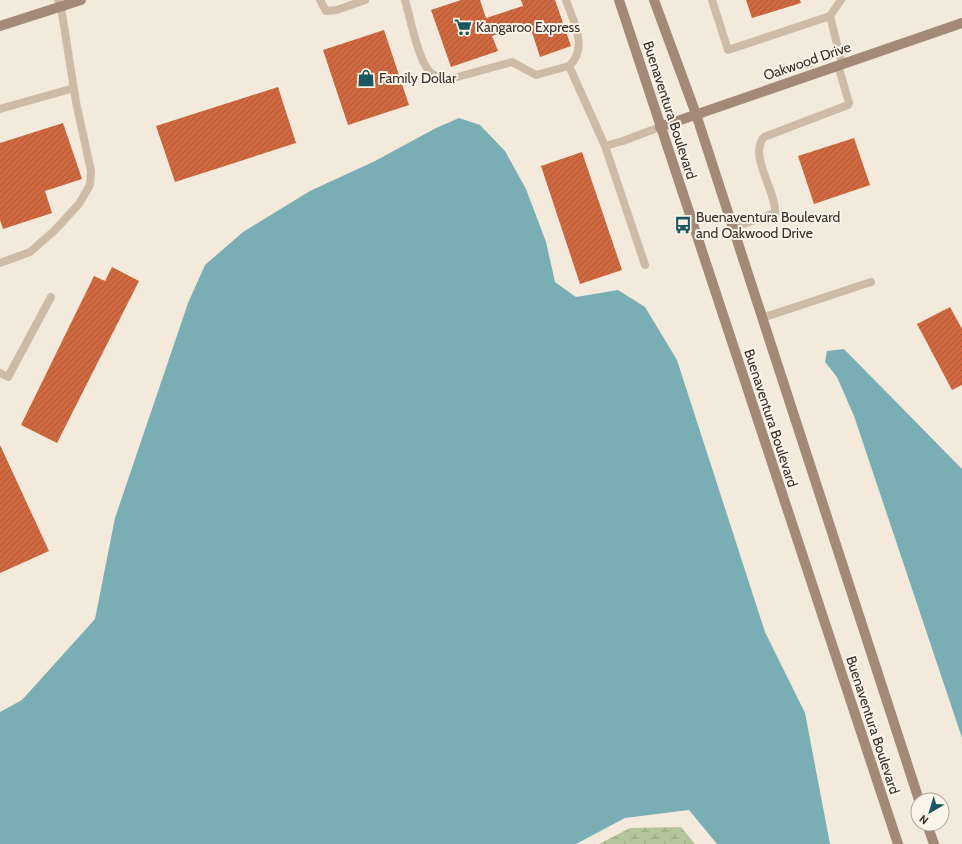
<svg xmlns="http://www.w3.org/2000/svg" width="962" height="844" viewBox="0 0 962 844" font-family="Cabin,sans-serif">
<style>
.wetland{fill:url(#wetland-marsh)}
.water{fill:#79afb4}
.building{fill:url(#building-hatch)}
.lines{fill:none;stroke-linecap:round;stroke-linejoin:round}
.lane{stroke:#cebba7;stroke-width:8}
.secondary{stroke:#a28978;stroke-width:10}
.labels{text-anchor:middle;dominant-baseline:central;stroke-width:4;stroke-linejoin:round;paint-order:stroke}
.poi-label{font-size:14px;fill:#3a2e28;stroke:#fbf4e9;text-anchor:start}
.street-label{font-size:14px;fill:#3a2e28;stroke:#fbf4e9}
</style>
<defs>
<pattern id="wetland-marsh" width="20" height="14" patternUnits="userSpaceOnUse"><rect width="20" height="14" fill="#b5c59b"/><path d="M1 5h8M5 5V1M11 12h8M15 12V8" fill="none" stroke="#94a07e"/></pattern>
<pattern id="building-hatch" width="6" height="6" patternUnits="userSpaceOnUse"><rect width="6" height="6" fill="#d0693f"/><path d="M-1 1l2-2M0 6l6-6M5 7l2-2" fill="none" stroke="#aa5735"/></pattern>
</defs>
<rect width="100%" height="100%" fill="#f4eadc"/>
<path class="wetland" d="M681,827L695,844H599L630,828Z"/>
<path class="water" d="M459,118L480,125L505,151L526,189L546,242L555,282L576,297L618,290L645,307L677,360L765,632L805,713L830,844H717L689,810L625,818L576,844H0V712L22,700L95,619L115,518L188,303L205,265L243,232L310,191L375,161L436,128Z
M844,349L962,469V738L854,416L837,377L825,362L827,351Z"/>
<path class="building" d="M461,0H480L486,18L523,6L521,0H555L571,46L540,57L529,23L492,36L498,51L451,67L431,10Z
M746,0H800L801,3L752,18Z
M384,30L409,105L348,125L323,50Z
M278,87L296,143L175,182L156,126Z
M63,123L82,179L45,191L52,213L3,229L0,220V143Z
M854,138L870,185L814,204L798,156Z
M582,152L622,270L580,284L541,166Z
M112,267L139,281L57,443L21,425L94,276L105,281Z
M950,307L962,329V385L952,390L917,324Z
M0,445L49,551L0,573Z"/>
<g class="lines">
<path class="lane" d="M320,0L326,11L337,10L365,0
M405,0C410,17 418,60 430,72C435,77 443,78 450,79L512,62L536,75L569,66
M566,0C573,21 589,48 569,66L605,146L623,141L660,127
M712,0L728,50L830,16
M841,0L830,16L842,64
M0,109L74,88
M605,146L645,265
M732,228L775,213C777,192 748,156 764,137L848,105L849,103L838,65
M0,263L30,252L54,231L79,204L90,185L91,171L76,102L61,7L58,0
M762,318L871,282
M0,373L8,377L51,297"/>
<path class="secondary" d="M619,0L898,844
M654,0L696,114L919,800
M0,26L81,0
M660,127L962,23
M927,824L934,844"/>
</g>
<defs>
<g id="supermarket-bare" transform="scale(1.38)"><path d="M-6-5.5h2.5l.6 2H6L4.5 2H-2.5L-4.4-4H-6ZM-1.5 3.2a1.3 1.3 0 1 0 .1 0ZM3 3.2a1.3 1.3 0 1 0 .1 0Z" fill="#1a575f" stroke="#fbf4e9" stroke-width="2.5" paint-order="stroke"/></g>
<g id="shop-bare" transform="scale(1.38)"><path d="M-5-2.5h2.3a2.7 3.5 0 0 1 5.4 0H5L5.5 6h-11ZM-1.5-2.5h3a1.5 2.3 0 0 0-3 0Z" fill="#1a575f" stroke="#fbf4e9" stroke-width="2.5" paint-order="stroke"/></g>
<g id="bus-bare" transform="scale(1.38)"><path d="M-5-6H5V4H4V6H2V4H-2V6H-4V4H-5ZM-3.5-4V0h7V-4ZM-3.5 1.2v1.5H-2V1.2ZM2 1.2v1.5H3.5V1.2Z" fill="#1a575f" stroke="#fbf4e9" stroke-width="2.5" paint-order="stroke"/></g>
</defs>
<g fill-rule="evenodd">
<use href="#supermarket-bare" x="463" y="27"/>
<use href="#shop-bare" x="366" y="78"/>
<use href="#bus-bare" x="683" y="225"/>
</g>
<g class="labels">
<g class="poi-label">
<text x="476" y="27">Kangaroo Express</text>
<text x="379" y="78">Family Dollar</text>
<text x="696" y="217">Buenaventura Boulevard<tspan x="696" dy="16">and Oakwood Drive</tspan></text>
</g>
<g class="street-label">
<text transform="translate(807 61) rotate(-19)">Oakwood Drive</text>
<text transform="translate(670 110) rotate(72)">Buenaventura Boulevard</text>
<text transform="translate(771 418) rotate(72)">Buenaventura Boulevard</text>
<text transform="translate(873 725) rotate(72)">Buenaventura Boulevard</text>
</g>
</g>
<g transform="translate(930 812) rotate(218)"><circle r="19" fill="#fbf4e9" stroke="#aea59c"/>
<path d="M0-3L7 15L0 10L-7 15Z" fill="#1a575f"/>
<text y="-6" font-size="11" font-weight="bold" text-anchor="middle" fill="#3a2e28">N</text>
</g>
</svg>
